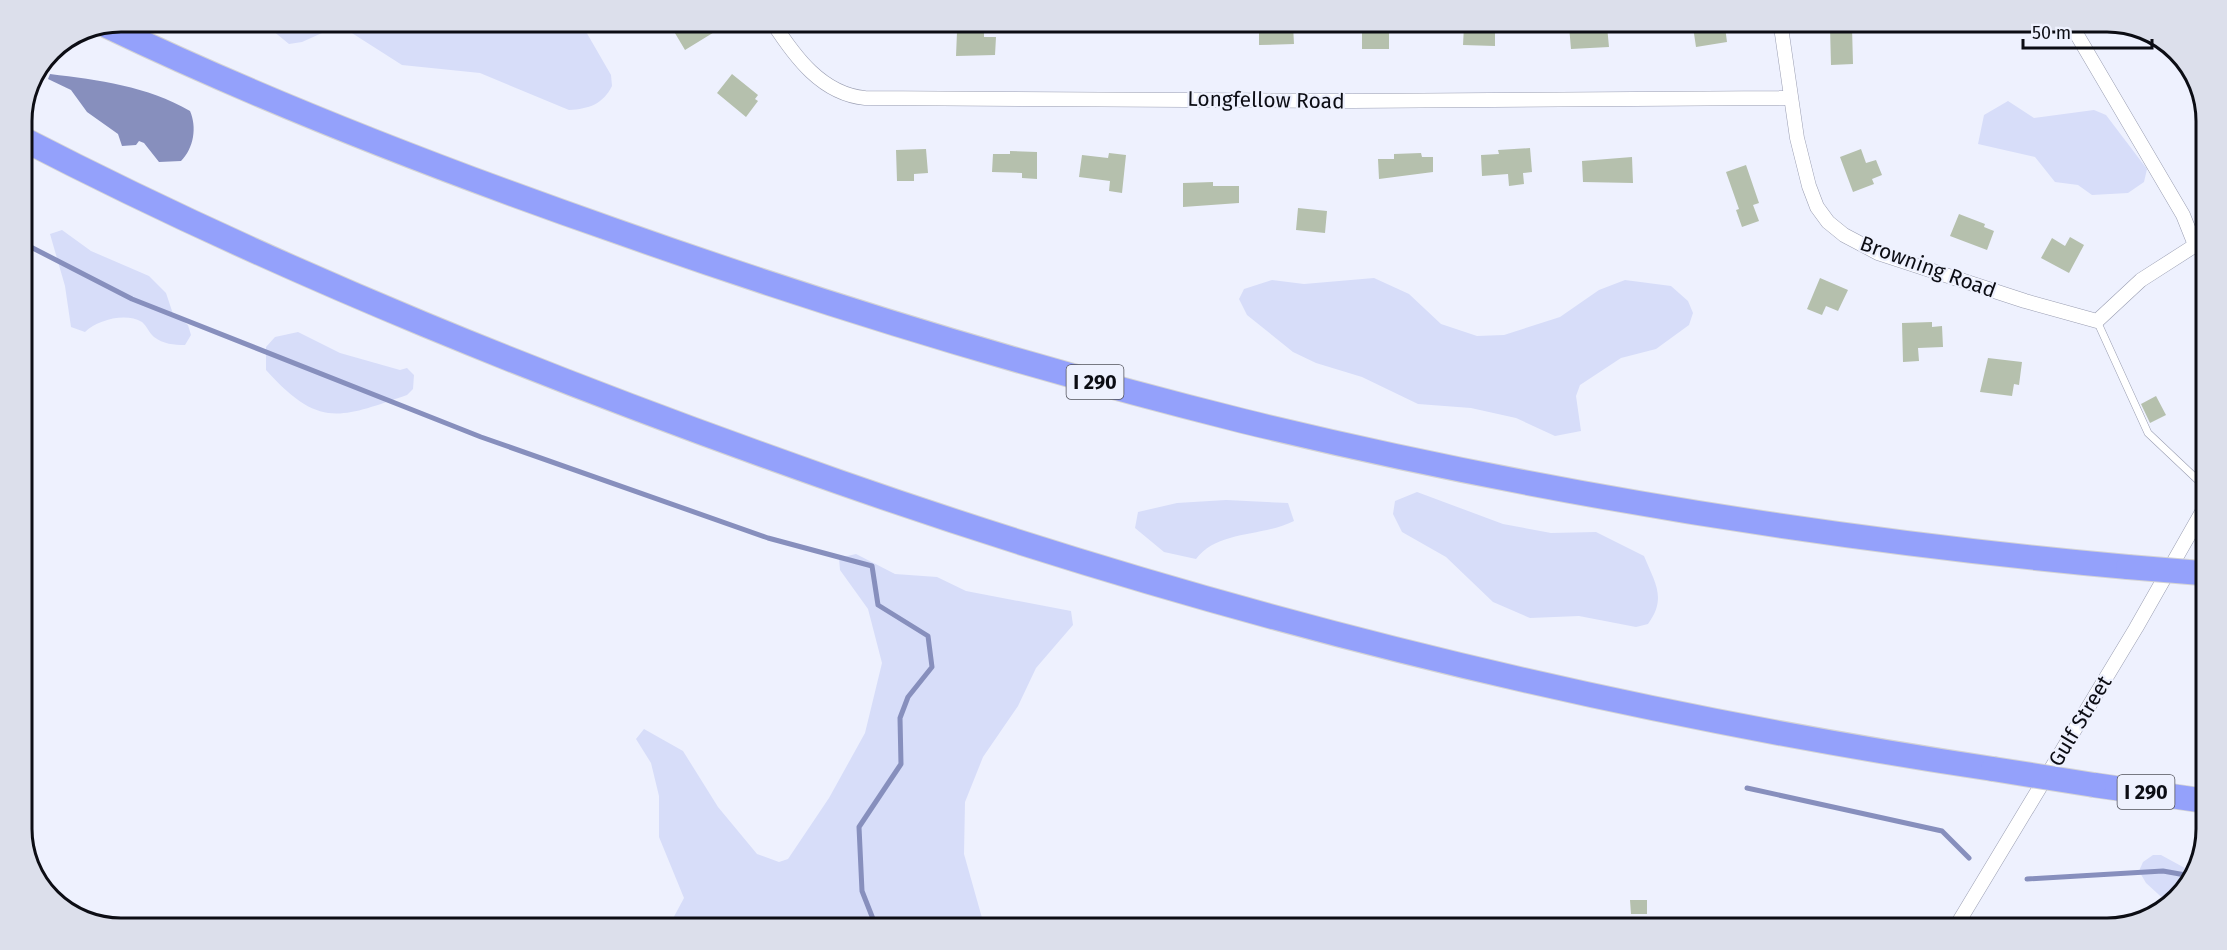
<svg xmlns="http://www.w3.org/2000/svg" width="2227" height="950" viewBox="0 0 2227 950" font-family="'Fira Sans',sans-serif">
<style>
.green{fill:#d7ddf9}
.water{fill:#878fbd}
.lines{fill:none;stroke-linecap:round;stroke-linejoin:round}
.stream{stroke:#878fbd;stroke-width:5}
.building{fill:#b5c0ad}
.service-casing{stroke:#999db1;stroke-width:8}
.minor-casing{stroke:#999db1;stroke-width:15}
.motorway-casing{stroke:#d3d3d5;stroke-width:26}
.service{stroke:#fff;stroke-width:7}
.minor{stroke:#fff;stroke-width:14}
.motorway{stroke:#94a1fb;stroke-width:24}
.motorway-bridge-casing{stroke:#d3d3d5;stroke-width:26;stroke-linecap:butt}
.motorway-bridge{stroke:#94a1fb;stroke-width:24}
.labels{text-anchor:middle;dominant-baseline:central;stroke-width:4.5;stroke-linejoin:round;paint-order:stroke}
.shield{fill:#eef1fe;stroke:#50515a;stroke-width:1.5}
.shield-label{font-size:20px;font-weight:bold;fill:#0c0d14}
.street-label{font-size:21px;fill:#0c0d14;stroke:#eef1fe}
.rim{fill:none;stroke:#0c0d14;stroke-width:3}
</style>
<rect width="100%" height="100%" fill="#eef1fe"/>
<path class="green" d="M256,22L581,23L611,75L612,86C603,104 589,109 569,110L480,73L402,65L344,28L331,29L302,42L289,44L267,26Z
M2008,101L2034,118L2094,110L2106,115L2147,169L2144,182L2128,193L2092,195L2078,185L2055,182L2035,157L1978,144L1984,115Z
M62,230L91,251L149,276L166,293L173,314L188,325L191,335L185,345C174,345 163,344 154,337C149,333 147,326 142,322C126,312 97,320 85,332L71,327L65,286L50,234Z
M1374,278L1409,294L1441,324L1477,336L1504,335L1560,317L1599,290L1625,280L1671,286L1688,301L1693,313L1689,325L1656,349L1621,358L1580,385L1576,396L1581,431L1555,436L1516,418L1471,408L1418,404L1362,377L1316,363L1293,352L1247,315L1239,299L1244,289L1272,280L1304,284Z
M298,332L340,353L400,370L407,368L414,375L413,389L407,395C340,418 319,429 266,370V347L275,337Z
M1417,492L1503,524L1551,533L1596,532L1644,556C1655,583 1667,598 1648,624L1636,627L1579,616L1530,618L1493,602L1446,557L1402,532L1393,514L1395,501Z
M1226,500L1288,503L1294,521C1263,537 1218,530 1196,559L1164,552L1135,528L1138,512L1177,503Z
M856,554L895,574L937,577L966,591L1071,611L1073,625L1036,668L1018,706L983,757L965,802L964,854L984,925L670,924L684,898L659,837V796L651,763L636,739L644,729L683,751L718,807L757,854L779,862L788,859L829,798L865,733L882,663L868,609L840,570L839,558Z
M2153,855H2161L2194,873L2169,904L2146,883L2139,871L2143,862Z"/>
<path class="water" d="M50,74C99,80 147,86 190,111C197,127 194,148 181,161L159,162L144,143L139,141L136,145L122,146L118,134L87,112L71,90L48,79Z"/>
<g class="lines">
<path class="stream" d="M21,242L132,299L481,437L768,538L872,566L878,605L928,636L932,667L908,697L900,718L901,764L859,827L862,891L875,924
M1747,788L1942,831L1969,858
M2027,879L2163,871L2191,876"/>
</g>
<path class="building" d="M669,23H729L685,50Z
M1259,25H1293L1294,44L1259,45Z
M1362,26L1389,28V49H1362Z
M1464,26H1495V46L1463,45Z
M1569,26H1607L1609,47L1571,49Z
M1693,27H1725L1727,42L1696,47Z
M1830,27H1852L1853,64L1831,65Z
M957,32L984,33V37H996L995,55L956,56Z
M732,74L758,95L755,99L758,101L746,117L717,93Z
M1530,148L1532,172L1523,173L1524,184L1509,186L1508,174L1482,176L1481,155L1499,154L1498,150Z
M926,149L928,173L914,174V181H897L896,150Z
M1861,149L1866,163L1876,160L1882,175L1872,179L1874,184L1853,192L1840,157Z
M1010,151L1037,152V179L1022,178V173L992,172L993,154H1010Z
M1109,153L1126,155L1122,193L1109,191L1110,181L1079,177L1082,155L1108,158Z
M1421,153L1422,157H1433V172L1379,179L1378,159H1394V154Z
M1632,157L1633,183L1583,182L1582,161Z
M1746,165L1759,203L1753,205L1759,221L1742,227L1736,210L1739,209L1726,172Z
M1213,182V186H1239V203L1183,207V183Z
M1298,208L1327,211L1325,233L1296,230Z
M1959,214L1985,224L1984,227L1994,231L1987,250L1950,236Z
M2070,237L2084,245L2069,273L2041,258L2052,238L2065,246Z
M1820,278L1848,290L1838,311L1826,306L1822,315L1807,309Z
M1932,322V327L1942,326L1943,347L1918,348L1919,361L1903,362L1902,323Z
M1988,358L2022,362L2019,385L2014,384L2012,396L1980,392Z
M2156,396L2166,415L2150,423L2141,404Z
M1630,900H1647V914H1631Z"/>
<g class="lines">
<g class="service-casing">
<path id="service" d="M2097,321L2148,433L2202,484"/>
</g>
<g class="minor-casing">
<path id="minor" d="M773,23C795,57 822,94 865,98L1352,101L1790,98
M1781,27L1797,138L1809,186L1817,207L1828,222L1844,235L1878,253L2025,301L2097,321L2141,280L2205,239
M2073,28L2183,215L2195,245
M1955,928L2136,628L2202,512"/>
</g>
<g class="motorway-casing">
<path id="motorway" d="M107,26C272,105 444,171 616,231C822,304 1031,368 1243,421C1534,492 1830,540 2128,567
M21,138C284,274 560,384 839,482C1214,613 1600,710 1993,769
M2094,785L2199,800"/>
</g>
<use href="#service" class="service"/>
<use href="#minor" class="minor"/>
<use href="#motorway" class="motorway"/>
<g class="motorway-bridge-casing">
<path id="motorway-bridge" d="M2128,567L2201,573
M1993,769L2094,785"/>
</g>
<use href="#motorway-bridge" class="motorway-bridge"/>
</g>
<g class="labels">
<g class="shield">
<rect x="1066.5" y="365" width="57" height="34" rx="4.5"/>
<rect x="2117.5" y="775" width="57" height="34" rx="4.5"/>
</g>
<g class="shield-label">
<text x="1095" y="382">I 290</text>
<text x="2146" y="792">I 290</text>
</g>
<g class="street-label">
<text transform="translate(1266 100) rotate(1)">Longfellow Road</text>
<text transform="translate(1928 267) rotate(20)">Browning Road</text>
<text transform="translate(2080 721) rotate(-59)">Gulf Street</text>
</g>
</g>
<path d="M0 0H2227V950H0ZM121 32H2107A89 89 0 0 1 2196 121V829A89 89 0 0 1 2107 918H121A89 89 0 0 1 32 829V121A89 89 0 0 1 121 32Z" fill="#dcdfeb" fill-rule="evenodd"/>
<path class="rim" d="M121 32H2107A89 89 0 0 1 2196 121V829A89 89 0 0 1 2107 918H121A89 89 0 0 1 32 829V121A89 89 0 0 1 121 32Z"/>
<path d="M2023 39v9h129v-9" fill="none" stroke="#0c0d14" stroke-width="3"/>
<text x="2032" y="39" font-size="18" fill="#0c0d14" stroke="#eef1fe" stroke-width="4.5" paint-order="stroke">50 m</text>
</svg>
